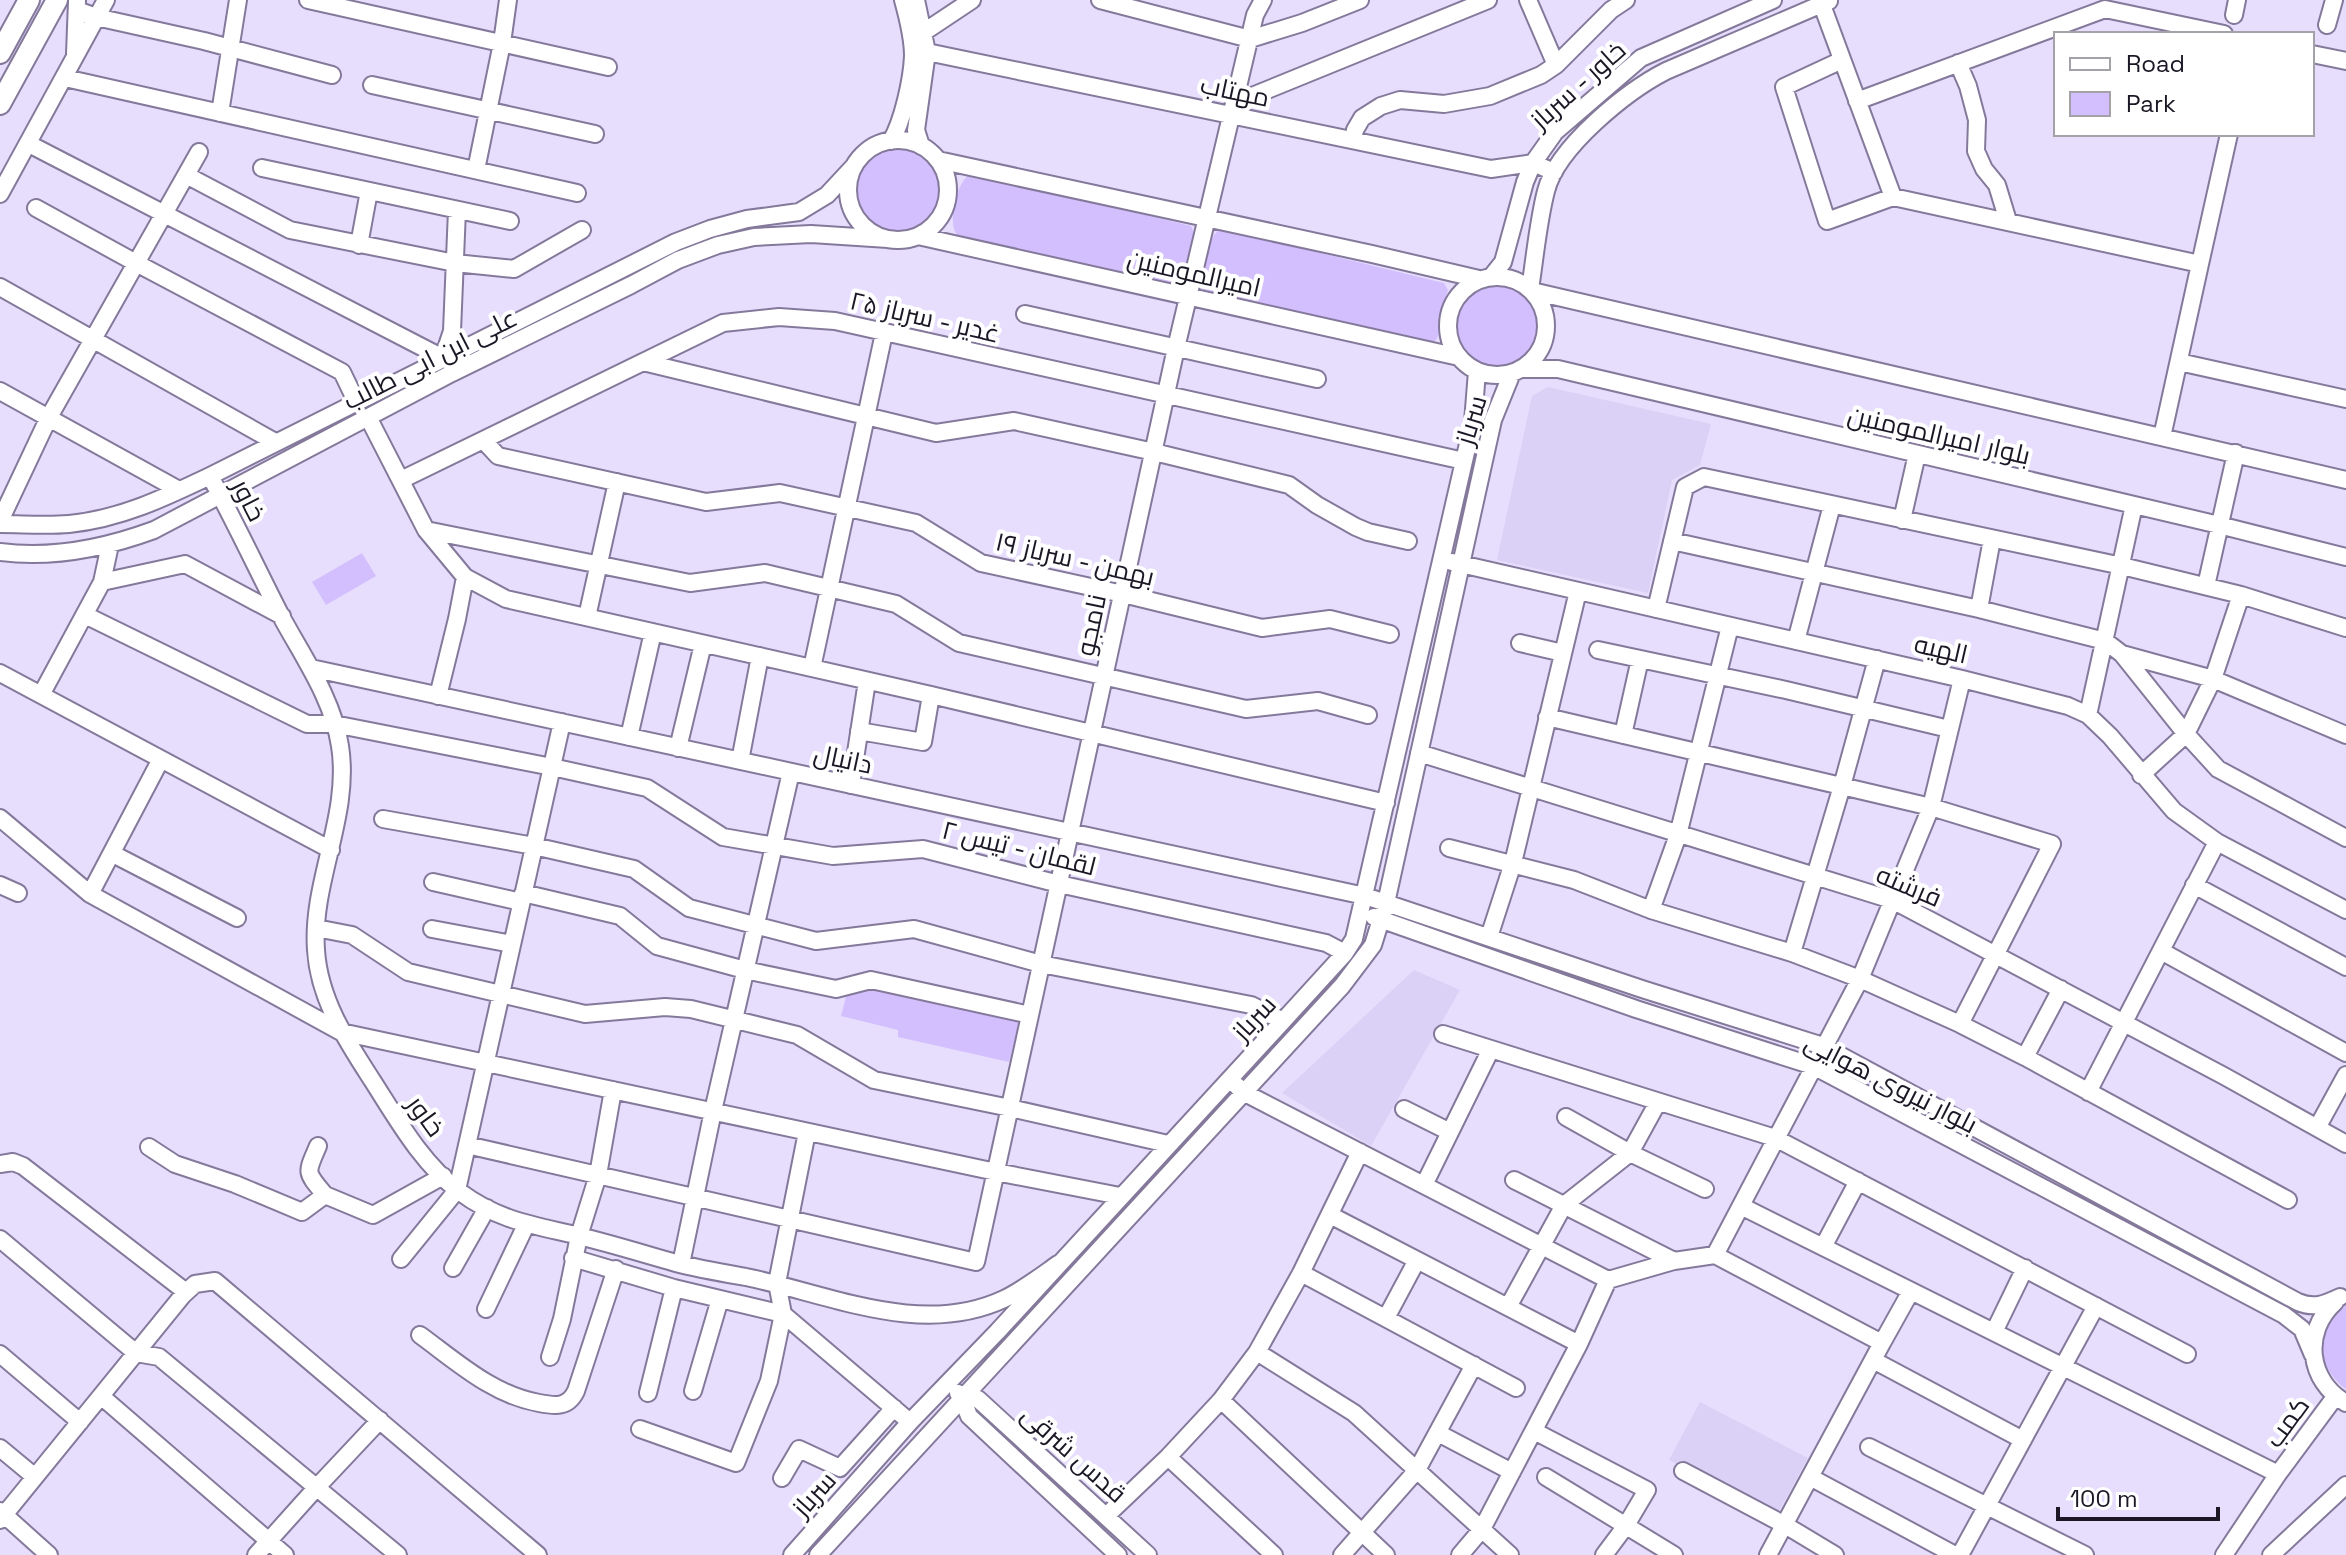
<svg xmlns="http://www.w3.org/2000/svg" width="2346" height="1555" viewBox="0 0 2346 1555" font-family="'Space Grotesk',Cairo,sans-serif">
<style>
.built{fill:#dbd0f5}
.green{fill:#d3bffd}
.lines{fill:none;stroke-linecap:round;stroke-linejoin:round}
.minor-casing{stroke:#84799b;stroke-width:20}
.major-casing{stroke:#84799b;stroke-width:24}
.minor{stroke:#fff;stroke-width:16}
.major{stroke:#fff;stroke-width:20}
.labels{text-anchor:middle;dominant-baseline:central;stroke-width:8;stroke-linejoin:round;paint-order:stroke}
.street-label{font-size:26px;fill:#1c1725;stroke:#fff}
</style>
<rect width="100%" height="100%" fill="#e7defd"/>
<path class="built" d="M1548,387L1711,424L1700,465L1672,480L1648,593L1497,560L1532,396Z
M1414,970L1460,990L1371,1146L1282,1093Z
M1700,1402L1808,1458L1779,1511L1772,1514L1669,1460Z"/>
<path class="green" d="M856 189a42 42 0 1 1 84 0a42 42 0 1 1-84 0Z
M970,174H977L1191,226C1199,240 1191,269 1183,282L1170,285L957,235C947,222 956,183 970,174Z
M1218,231H1230L1444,283L1448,290L1442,308L1440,333L1436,340L1431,343L1206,292C1204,291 1202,289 1201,287C1197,276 1209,237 1218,231Z
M1454 326a44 44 0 1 1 88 0a44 44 0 1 1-88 0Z
M362,553L376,576L326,605L312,582Z
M850,981L1020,1018L1009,1062L898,1037V1030L841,1016Z
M2346,1299V1389C2322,1372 2312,1338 2331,1313C2335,1308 2341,1303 2346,1299Z"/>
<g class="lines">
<g class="minor-casing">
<path id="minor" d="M308,0L608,67
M916,0L927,52L916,130L921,146
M1100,0L1250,39L1302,23L1360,0
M1528,0L1556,65
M1822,5L1893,197L2200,264L2162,437
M77,10L96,17L204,41L332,75
M2234,15L2237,0
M2327,25L2334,0
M915,32H924L972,0
M927,52L1491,169L1533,163L1554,172
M75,54L77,1
M2312,54L2346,61
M1842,60L1784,87L1827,221L1893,197
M1958,63L1968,86L1977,120L1976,151L1984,169L1997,185L2008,221
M65,78L577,193
M372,85L595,134
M1857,101L2105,9L2224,34
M1235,103L1488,0
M220,113L238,0
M1353,140L1355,130L1362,118L1381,106L1400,100L1444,104L1490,96L1541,75L1556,65L1611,10L1626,0
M848 190a50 50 0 1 1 100 0a50 50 0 1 1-100 0Z
M891,141C903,121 912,79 913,56C913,37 908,18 903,0
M29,144L443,358
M938,160L1372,254L1479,279
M262,168L510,221
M476,170L502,43L508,0
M186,175L290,230L455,263L514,269L582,230
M0,194L106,0
M36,208L136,263L342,372L356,401
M918,236L1459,357
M359,245L369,191
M2200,264L2229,134
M1448 326a49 49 0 1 1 98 0a49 49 0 1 1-98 0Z
M1491,277L1503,262L1525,182L1533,163L1555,132L1641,58L1773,0
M0,287L275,442
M1530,289C1535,257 1538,222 1546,191C1557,147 1627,91 1666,71L1829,1
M1532,291L2346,480
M1025,314L1317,379
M443,358L452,331L457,210
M643,362L936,433L1014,421L1154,452L1289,485L1317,505L1356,527L1368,532L1408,541
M2179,362L2346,399
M1520,369H1558L2219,525L2346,557
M0,391L179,490
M368,417L426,530L465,577L506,599L931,695L1386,803
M483,440L498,456L706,502L780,493L916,523L981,563L1123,594L1262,628L1330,619L1390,634
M210,476C235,522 257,569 281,616C303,657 333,699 340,746C351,816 311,881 316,950C319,999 346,1040 372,1080C397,1119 422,1164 460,1192C499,1221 534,1225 579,1236C612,1244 644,1254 676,1263C699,1269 723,1273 746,1277C829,1294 921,1338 1004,1299C1023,1290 1041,1276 1058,1264
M401,480L723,323L779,317L835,321L1464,461
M1902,520L1917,454
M0,521L49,417L199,152
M0,524C23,524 46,526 69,524C120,519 164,498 210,476L676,242L710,229L747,219L799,212L827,195L854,166
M426,530L690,583L765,573L896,604L959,643L1246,709L1318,701L1368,715
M1672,541L1979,609L2105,641L2122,654L2186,734L2218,769L2346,838
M0,552C53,559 105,548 154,530L452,373L631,285L678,260L718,245L754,237L811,234L888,239
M1452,562L1962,679L2068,706L2088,715L2110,736L2174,811L2217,842L2346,910
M102,582L110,545
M2206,586L2236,453
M1656,609L1685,487L1704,477L2122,566L2241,595L2346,628
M1979,609L1992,539
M85,615L307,724H334L552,767L647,788L723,837L833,856L923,849L1059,884L1326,943L1345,953
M587,617L617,482
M1796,641L1832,505
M1520,643L1563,653
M1598,650L1786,690L1949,729
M2122,654L2213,679L2346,735
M311,668L1365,896L1642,989L1823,1046L2298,1302C2314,1309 2325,1304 2340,1297
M812,668L884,333
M0,673L331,850
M41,695L102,582L185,564L282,616
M438,696L457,619L465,577
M2088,715L2134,505
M1547,717L1931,807L2052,844L1960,1024
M859,731L923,742L931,695
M1623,735L1640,659
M629,737L653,632
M678,748L703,644
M1419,753L1892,900L2224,1076L2346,1144
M740,761L760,656
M2141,775L2186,734L2213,679L2241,595
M851,785L867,681
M0,818L90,894L341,1032L996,1172L1120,1196
M383,819L534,846L634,869L689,908L816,941L914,929L1041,964L1251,1005L1283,1021
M1449,848L1574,880L1651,910L1792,953L1860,979L1960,1024L2025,1057L2288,1200
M113,854L237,918
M433,882L521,902
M0,885L18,893
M2194,885L2346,967
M523,893L620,916L657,946L745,970L836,989L871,980L1030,1015
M90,894L161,759
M1651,910L1678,835L1730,626
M1374,917L1636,1009L1813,1066L2284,1315L2302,1329L2313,1355
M316,928L352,935L408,972L585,1014L665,1007L691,1009L797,1035L874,1080L1010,1108L1168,1144
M432,929L512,944
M1489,937L1513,863L1578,591
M2161,951L2346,1053
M1792,953L1842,786L1877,659
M1443,1034L1775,1138L2187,1354
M2025,1057L2061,989
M1237,1086L1243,1092L1608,1280
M2088,1092L2217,842
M1404,1109L1450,1132
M1566,1117L1630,1153L1705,1189
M2317,1128L2346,1075
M467,1145L976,1262L1176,348L1255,15L1263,0
M318,1146C306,1174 305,1171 325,1195
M149,1147L175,1164L235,1184L302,1212L325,1195L373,1215L443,1176
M0,1164L13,1162L23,1166L186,1292
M1514,1180L1674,1261
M1424,1185L1491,1049
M1741,1206L2278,1474
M1330,1215L1579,1344
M0,1239L136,1353L159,1357L398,1555
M1823,1247L1858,1181
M1715,1255L1882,1343L1768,1555
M573,1258L674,1288L783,1314L910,1422
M401,1259L457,1190L562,722
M681,1264L713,1111L791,772
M453,1268L487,1208
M1301,1273L1516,1388
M2335,1302C2302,1332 2308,1381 2346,1403
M1508,1307L1564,1205L1630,1153L1658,1102
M486,1309L526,1225
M1386,1318L1417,1260
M1994,1332L2025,1268
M420,1335C457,1362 493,1395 539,1403C555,1406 568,1408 576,1391L616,1269
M1882,1343L1911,1291
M1257,1352L1354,1413L1510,1555
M0,1354L80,1422
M550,1357L562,1319L579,1236L598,1175L613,1090
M1873,1360L2023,1440
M693,1391L720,1299
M648,1393L674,1288
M958,1393L962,1398L969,1416L1118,1555
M101,1396L285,1555
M962,1398L978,1399L1148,1555
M1221,1400L1386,1555
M640,1429L736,1463L769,1381L783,1314L777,1283L807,1132
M1534,1431L1647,1490L1625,1527L1604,1555
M1438,1433L1512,1472
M1869,1447L2085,1555
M0,1448L35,1477
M1168,1457L1274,1555
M1683,1471L1785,1525L1835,1555
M1546,1477L1674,1555
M1810,1477L1955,1555
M782,1478L799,1449L840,1468L894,1408
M0,1511L49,1555
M1106,1516L1168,1457L1221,1400L1257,1352L1301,1273L1360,1152
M0,1520L183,1295L195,1284L215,1281L538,1555
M256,1555L317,1487L380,1420
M792,1555L910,1422L997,1332L1283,1021L1345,953L1354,939L1473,422L1477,371
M818,1555L1342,986L1373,945L1386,903L1493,420L1512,373
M1342,1555L1417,1470L1474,1365
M1460,1555L1482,1529L1579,1344L1608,1280L1674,1261L1715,1255L1860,979L1931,807L1962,679
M1960,1555L2096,1306
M2224,1555L2278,1474L2335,1397
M2271,1555L2346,1485"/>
</g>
<g class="major-casing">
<path id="major" d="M0,53L29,0
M0,104L57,0"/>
</g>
<use href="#minor" class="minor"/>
<use href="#major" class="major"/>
</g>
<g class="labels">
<g class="street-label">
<text transform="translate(1578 85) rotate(-42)">خاور - سرباز</text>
<text transform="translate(1235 91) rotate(12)">مهتاب</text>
<text transform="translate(1194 273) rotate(13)">امیرالمومنین</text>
<text transform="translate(925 317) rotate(13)">غدیر - سرباز ۲۵</text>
<text transform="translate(430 359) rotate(-27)">علی ابن ابی طالب</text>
<text transform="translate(1471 420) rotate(-73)">سرباز</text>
<text transform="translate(1939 435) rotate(13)">بلوار امیرالمومنین</text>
<text transform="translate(249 500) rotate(63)">خاور</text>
<text transform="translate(1075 559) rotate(13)">بهمن - سرباز ۱۹</text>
<text transform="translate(1091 625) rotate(-78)">نامجو</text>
<text transform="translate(1941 649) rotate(13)">الهیه</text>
<text transform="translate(843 759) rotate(12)">دانیال</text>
<text transform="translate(1019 848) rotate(14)">لقمان - تیس ۲</text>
<text transform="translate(1909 886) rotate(23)">فرشته</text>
<text transform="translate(1254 1018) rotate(-47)">سرباز</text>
<text transform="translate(1891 1083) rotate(27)">بلوار نیروی هوایی</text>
<text transform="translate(426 1116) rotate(54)">خاور</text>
<text transform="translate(2287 1422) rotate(-54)">کمب</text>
<text transform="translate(1074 1454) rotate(42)">قدس شرقی</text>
<text transform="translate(814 1494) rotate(-48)">سرباز</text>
</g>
</g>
<rect x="2054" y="32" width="260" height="104" fill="#ffffff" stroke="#a4a2a8" stroke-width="2"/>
<rect x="2070" y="58" width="40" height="12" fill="#ffffff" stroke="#a4a2a8" stroke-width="2"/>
<text x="2126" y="72" font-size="24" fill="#1c1725">Road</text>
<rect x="2070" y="92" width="40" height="24" fill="#d3bffd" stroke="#a4a2a8" stroke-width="2"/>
<text x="2126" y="112" font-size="24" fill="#1c1725">Park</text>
<path d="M2058 1507v12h160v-12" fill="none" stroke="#1c1725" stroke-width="4"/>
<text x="2070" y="1507" font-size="24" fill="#1c1725" stroke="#ffffff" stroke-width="6" paint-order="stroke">100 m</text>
</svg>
